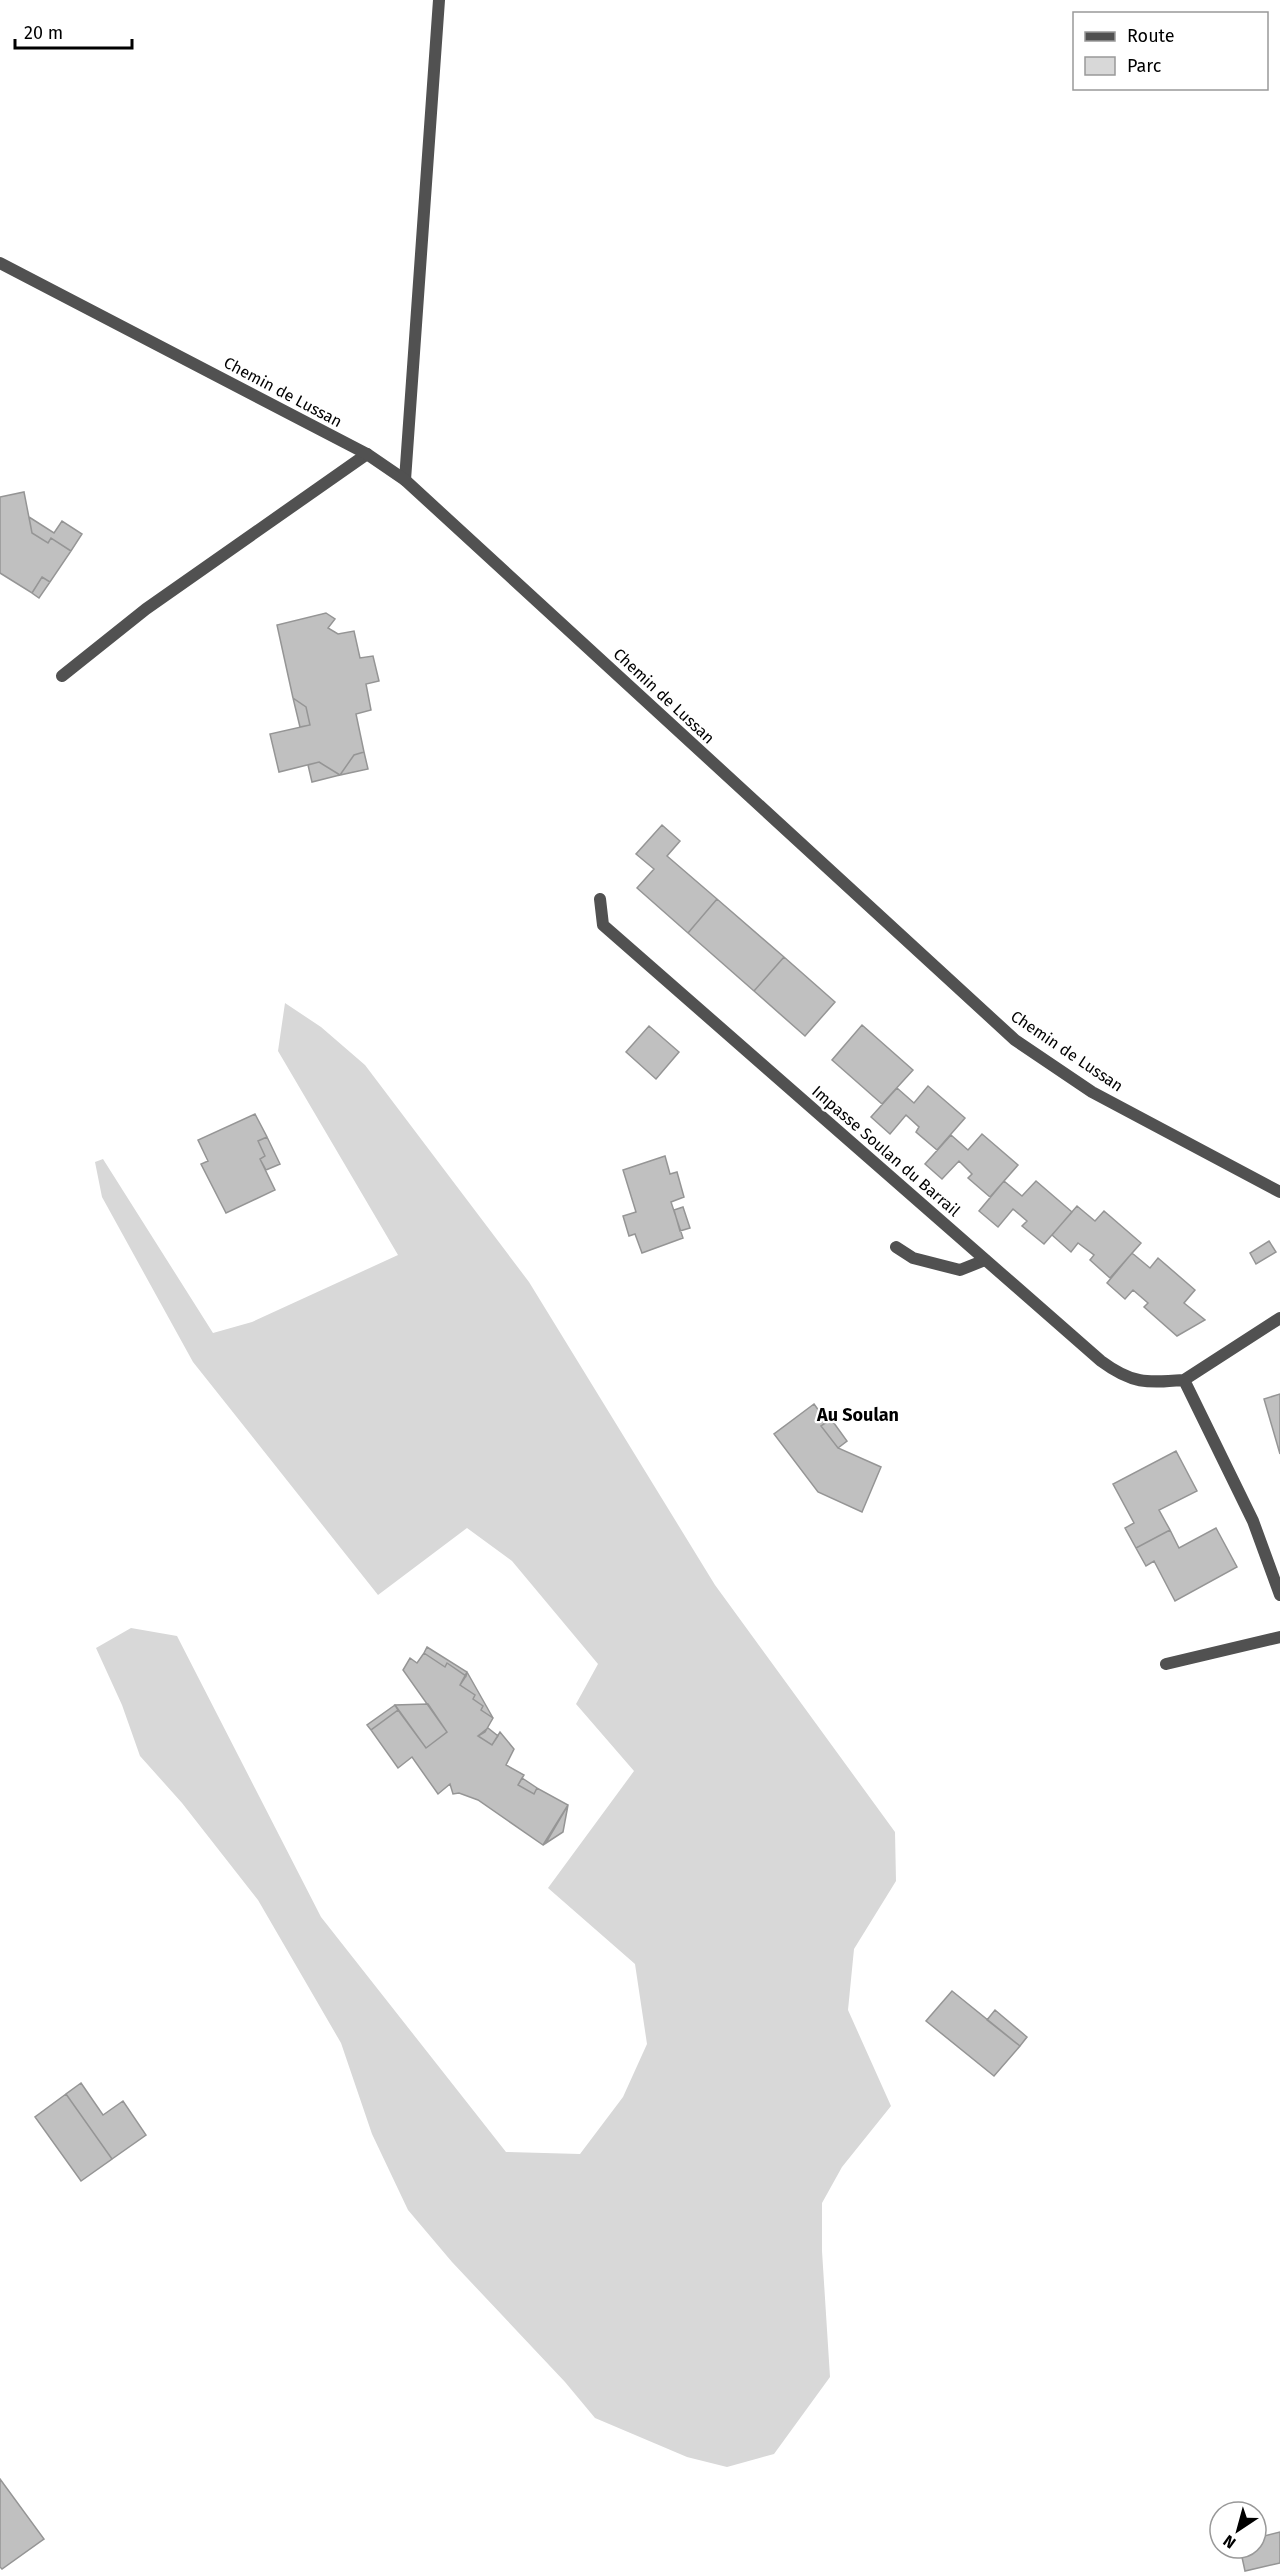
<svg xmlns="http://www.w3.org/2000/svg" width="1280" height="2572" viewBox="0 0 1280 2572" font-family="'Fira Sans',sans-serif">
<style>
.green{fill:#d8d8d8}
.building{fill:#c0c0c0;stroke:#959595;stroke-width:1.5}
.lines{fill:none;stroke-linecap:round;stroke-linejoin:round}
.service{stroke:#515151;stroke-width:12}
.minor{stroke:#515151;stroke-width:12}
.labels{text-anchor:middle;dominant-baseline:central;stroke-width:4.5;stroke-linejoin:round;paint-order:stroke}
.street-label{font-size:16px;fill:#000;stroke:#fff}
.neighbourhood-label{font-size:18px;font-weight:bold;fill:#000;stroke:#fff}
</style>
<rect width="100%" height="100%" fill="#fff"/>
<path class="green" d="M285,1003L321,1027L365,1065L529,1282L715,1585L895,1832L896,1881L854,1949L848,2010L891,2106L842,2167L822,2203V2251L830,2377L774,2454L727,2467L687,2457L595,2418L565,2382L452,2262L408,2210L372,2134L341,2043L258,1900L182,1803L140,1756L122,1705L96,1648L131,1628L177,1636L321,1917L506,2152L580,2154L623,2097L647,2044L635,1964L548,1888L634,1771L576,1704L598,1664L512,1561L467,1528L378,1595L193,1362L102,1197L95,1162L103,1159L213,1333L252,1322L398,1255L278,1051Z"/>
<path class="building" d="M24,492L32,533L48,543L51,538L71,551L50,582L42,577L32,593L0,573V497Z
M29,517L54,533L62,521L82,534L71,551L51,538L48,543L32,533Z
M42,577L50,582L39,598L32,593Z
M326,613L335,619L328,628L338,634L354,631L360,658L373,656L379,681L366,684L371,710L356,714L364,752L354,755L340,775L319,762L279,772L270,734L310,725L306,707L293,698L277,625Z
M293,698L306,707L310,725L300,727Z
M364,752L368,769L340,775L354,755Z
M319,762L340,775L312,782L308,765Z
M662,825L680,841L667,856L717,899L688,933L637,888L654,869L636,854Z
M717,899L784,957L754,991L688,933Z
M784,957L835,1002L805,1036L754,991Z
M862,1025L913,1070L882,1104L832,1060Z
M649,1026L679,1052L656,1079L626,1052Z
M928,1086L965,1118L937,1150L916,1132L919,1127L906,1115L890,1134L871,1117L897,1088L914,1103Z
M255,1114L267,1137L258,1141L265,1156L260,1159L275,1190L226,1213L201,1164L208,1161L198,1140Z
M982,1134L1018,1165L990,1197L968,1178L972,1174L959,1161L942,1179L925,1164L951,1135L968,1150Z
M267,1137L280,1164L266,1170L260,1159L265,1156L258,1141Z
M665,1156L670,1174L677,1172L684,1197L671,1202L683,1238L642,1253L635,1234L629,1236L623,1216L636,1212L623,1170Z
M1004,1181L1022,1196L1036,1181L1072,1212L1044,1244L1022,1226L1027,1221L1013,1209L998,1227L979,1211Z
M1077,1206L1095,1221L1104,1211L1141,1243L1110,1278L1090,1260L1094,1255L1078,1243L1071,1252L1052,1235Z
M683,1207L690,1228L680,1231L674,1210Z
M1269,1241L1276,1252L1256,1264L1250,1253Z
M1132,1253L1150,1268L1158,1258L1195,1290L1184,1303L1205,1320L1177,1336L1144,1307L1148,1303L1133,1290L1125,1299L1107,1283Z
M1280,1394V1454L1264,1399Z
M814,1404L827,1422L821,1426L838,1448L881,1467L862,1512L818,1492L774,1434Z
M831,1419L847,1441L838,1448L821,1426Z
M1176,1451L1197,1491L1159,1510L1170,1530L1136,1548L1125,1528L1134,1523L1113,1484Z
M1216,1528L1237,1567L1175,1601L1154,1561L1146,1566L1136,1548L1170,1530L1179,1548Z
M427,1647L467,1672L466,1676L447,1663L445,1667L424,1653Z
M424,1653L445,1667L447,1663L466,1676L460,1685L475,1695L473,1699L483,1706L481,1710L493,1718L485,1732L478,1736L492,1745L500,1732L514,1749L506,1765L524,1775L518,1785L534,1794L537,1788L568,1805L543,1845L478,1800L459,1793L453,1794L450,1784L438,1794L412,1757L398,1768L371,1730L398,1710L426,1748L447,1732L403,1670L410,1658L417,1663Z
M467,1672L493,1718L481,1710L483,1706L473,1699L475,1695L460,1685Z
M428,1704L447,1732L426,1748L395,1705Z
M395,1705L398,1710L371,1730L367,1725Z
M488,1728L498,1736L492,1745L478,1736Z
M522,1778L537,1788L534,1794L518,1785Z
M568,1805L563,1832L543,1845L547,1841Z
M952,1991L1020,2046L994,2076L926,2021Z
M995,2010L1027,2037L1020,2046L987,2020Z
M81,2083L103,2115L123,2101L146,2135L112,2159L66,2094Z
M66,2094L112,2159L81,2181L35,2117Z
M0,2479L44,2539L2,2569L0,2567Z
M1280,2532V2563L1245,2571L1240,2548H1256V2538Z"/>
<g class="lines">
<path class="service" d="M405,480L439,0
M62,676L146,609L367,454
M896,1247L913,1258L960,1270L985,1260"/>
<path class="minor" d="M0,263L367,454L405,480L1015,1040L1092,1092L1280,1192
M600,899L603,925L1101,1361C1132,1384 1146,1383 1184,1380
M1280,1318L1184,1380L1253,1521L1280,1595
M1166,1664L1280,1637"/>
</g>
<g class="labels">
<g class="street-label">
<text transform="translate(283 392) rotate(28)">Chemin de Lussan</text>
<text transform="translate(664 696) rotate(43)">Chemin de Lussan</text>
<text transform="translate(1067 1051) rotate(34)">Chemin de Lussan</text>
<text transform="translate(886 1151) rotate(41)">Impasse Soulan du Barrail</text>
</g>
<g class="neighbourhood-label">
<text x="858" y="1415">Au Soulan</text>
</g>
</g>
<rect x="1073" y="12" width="195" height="78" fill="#ffffff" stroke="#999999" stroke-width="1.5"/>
<rect x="1085" y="32" width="30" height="9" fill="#515151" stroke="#999999" stroke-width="1.5"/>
<text x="1127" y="42" font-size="18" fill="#000000">Route</text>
<rect x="1085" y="57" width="30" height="18" fill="#d8d8d8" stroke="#999999" stroke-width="1.5"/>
<text x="1127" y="72" font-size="18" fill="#000000">Parc</text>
<g transform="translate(1238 2530) rotate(216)"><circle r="28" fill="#ffffff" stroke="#999999" stroke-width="1.5"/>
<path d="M0-4.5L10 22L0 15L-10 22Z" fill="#000000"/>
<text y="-9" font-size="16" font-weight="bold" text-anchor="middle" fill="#000000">N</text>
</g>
<path d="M15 39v9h117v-9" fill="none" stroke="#000000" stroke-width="3"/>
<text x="24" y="39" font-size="18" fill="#000000" stroke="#ffffff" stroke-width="4.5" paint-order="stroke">20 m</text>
</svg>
